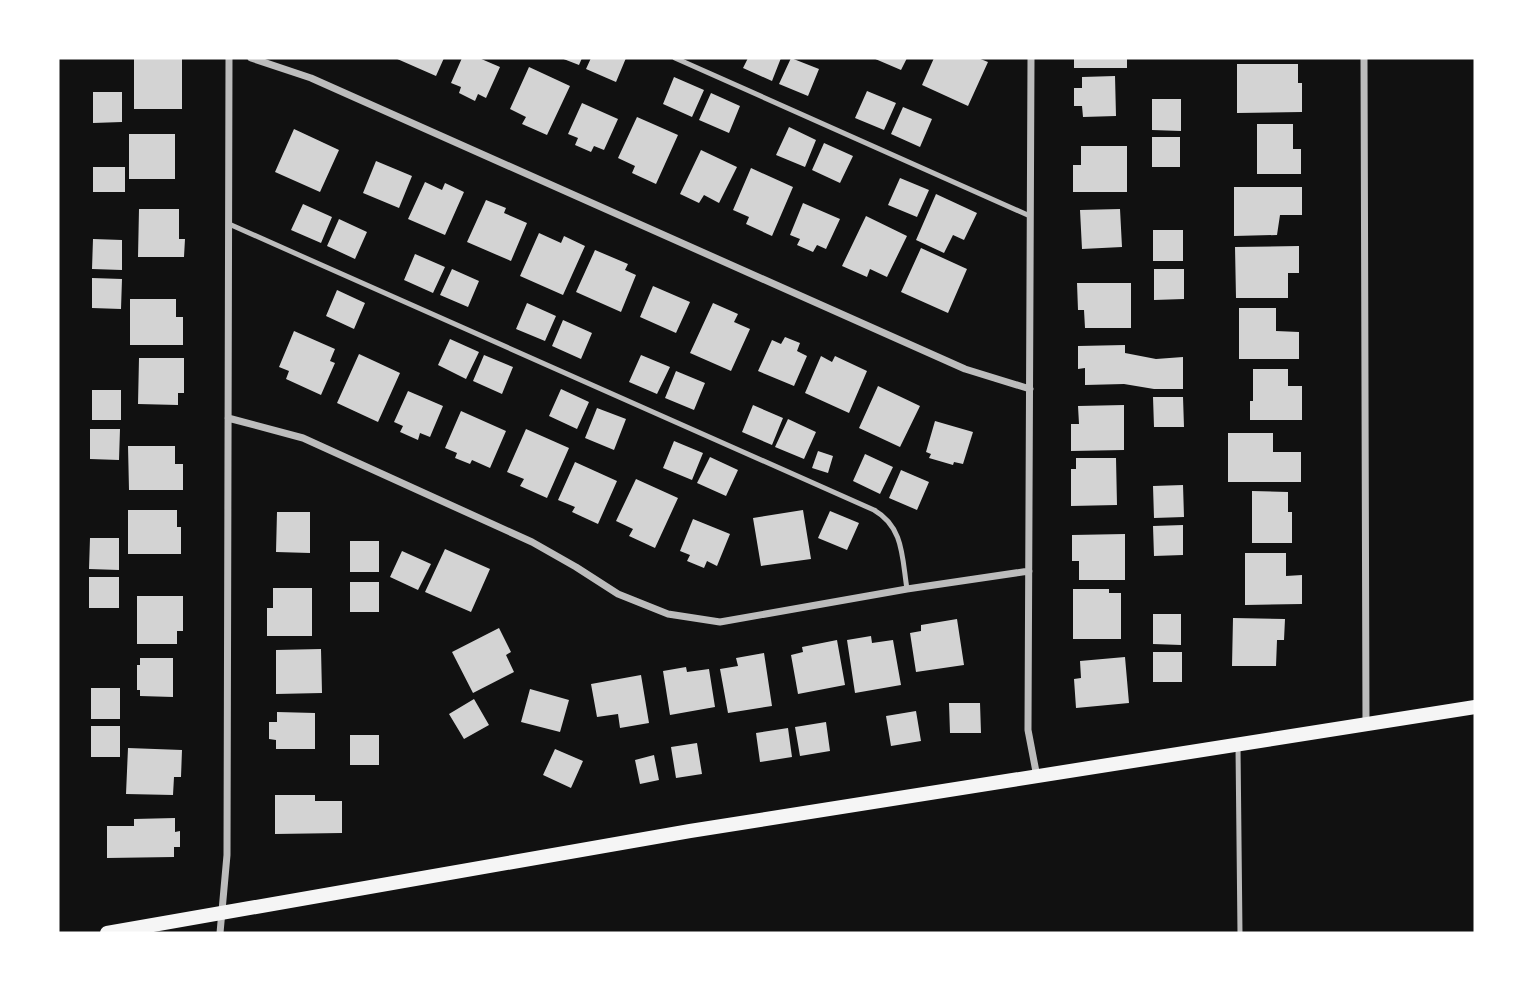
<svg xmlns="http://www.w3.org/2000/svg" width="1533" height="991" viewBox="0 0 1533 991" font-family="Jost,sans-serif">
<style>
.building{fill:#d3d3d3}
.lines{fill:none;stroke-linecap:round;stroke-linejoin:round}
.service{stroke:#bcbcbc;stroke-width:5}
.minor{stroke:#bcbcbc;stroke-width:7}
.secondary{stroke:#f5f5f5;stroke-width:14}
</style>
<rect width="100%" height="100%" fill="#111"/>
<path class="building" d="M395,58H444L436,76Z
M462,58H479L500,67L486,98L478,94L475,101L459,93L461,87L451,83Z
M561,58H582L579,65Z
M591,58H626L616,82L586,69Z
M748,58H781L772,81L743,68Z
M791,58L819,69L808,96L779,84Z
M873,58H907L901,70Z
M934,58H978L988,62L968,106L922,85Z
M1074,58H1127V68H1074Z
M134,59H182V109H134Z
M1237,64H1298V83H1302V112L1237,113Z
M529,67L570,86L547,135L522,124L526,117L510,109Z
M1115,76L1116,116L1083,117L1082,106H1074V88H1082V77Z
M674,77L704,90L692,117L663,104Z
M867,91L896,103L884,130L855,118Z
M93,92H122V122L93,123Z
M711,93L740,106L729,133L699,120Z
M1152,99H1181V131L1152,130Z
M582,103L618,119L604,150L594,146L591,152L575,145L578,138L568,134Z
M903,107L932,119L920,147L891,134Z
M637,117L678,135L656,184L632,173L635,166L618,158Z
M1257,124H1293V149H1301V174H1257Z
M789,127L816,140L805,167L776,155Z
M294,129L339,150L320,192L275,172Z
M129,134H175V179H129Z
M1152,137H1180V167H1152Z
M824,143L853,156L840,183L812,170Z
M1081,146H1127V192H1073V165H1081Z
M701,150L737,167L719,203L704,195L699,203L680,194Z
M376,161L412,176L399,208L363,193Z
M93,167H125V192H93Z
M751,168L793,187L772,236L746,224L749,217L733,210Z
M900,178L929,190L917,217L888,205Z
M425,182L442,190L445,183L464,192L445,235L408,219Z
M1234,187H1302V215H1280L1277,235L1234,236Z
M936,194L977,213L964,240L953,235L944,253L916,240Z
M486,200L506,208L504,213L527,223L511,261L467,242Z
M803,203L840,219L826,249L817,245L813,252L797,245L800,239L790,235Z
M303,204L332,217L321,243L291,230Z
M139,209H179V239H185L184,257H138Z
M1120,209L1122,247L1082,249L1080,210Z
M866,216L907,236L887,277L870,269L867,277L842,266Z
M339,219L367,232L355,259L327,246Z
M1153,230H1183V261H1153Z
M539,233L561,243L564,236L585,246L563,295L520,276Z
M93,239L122,240V270L92,269Z
M1299,246V273H1288V298H1236L1235,247Z
M921,248L967,269L948,313L901,292Z
M595,250L628,264L625,270L636,275L621,312L576,292Z
M415,254L445,267L433,293L404,280Z
M452,269L479,281L468,307L440,295Z
M1154,269H1184V299L1154,300Z
M92,278L122,279L121,309L92,308Z
M1077,283H1131V328H1085L1084,310H1078Z
M653,286L690,302L676,333L640,317Z
M337,290L365,303L354,329L326,316Z
M130,299H176V317H183V345H130Z
M527,303L556,316L545,341L516,329Z
M713,303L738,314L734,322L750,329L731,371L690,353Z
M1239,308H1276V331L1299,332V359H1239Z
M563,320L592,333L581,359L552,346Z
M294,331L335,349L330,361L335,363L321,395L286,379L289,371L279,367Z
M785,337L800,343L797,351L807,356L794,386L758,371L772,340L781,344Z
M450,339L479,352L466,379L438,365Z
M1125,345V353L1156,359L1183,357V389H1154L1124,384L1085,385V368L1078,369V346Z
M359,354L400,373L378,422L337,403Z
M484,355L513,367L502,394L473,381Z
M641,355L670,367L657,394L629,382Z
M821,356L832,362L835,356L867,371L849,413L805,393Z
M139,358H184V393H178V405L138,404Z
M1253,369H1288V386H1302V420H1250V401H1253Z
M676,371L705,383L694,410L665,398Z
M878,386L920,406L900,447L859,428Z
M561,389L589,402L577,429L549,416Z
M92,390H121V420H92Z
M408,391L443,406L430,437L420,433L418,440L400,432L403,426L394,422Z
M1153,397H1183L1184,427H1154Z
M753,405L783,418L772,445L742,432Z
M1124,405V450L1071,451V424H1079L1078,406Z
M597,408L626,419L614,450L585,438Z
M461,411L506,431L490,468L472,460L470,464L455,458L457,453L445,448Z
M788,419L816,432L804,459L775,447Z
M935,421L973,432L963,464L954,462L953,465L929,458L931,454L926,452Z
M90,429H120L119,460L90,459Z
M526,429L569,448L547,498L520,486L524,479L507,472Z
M1228,433H1273V452H1301V482H1228Z
M674,441L703,453L692,480L663,468Z
M128,446H175V464H183V490H129Z
M818,451L833,456L828,473L812,468Z
M865,454L893,467L880,494L853,481Z
M710,457L738,470L726,496L697,483Z
M1076,458H1116L1117,505L1071,506V469H1076Z
M575,462L617,481L598,524L572,512L575,507L558,500Z
M901,470L929,482L917,510L889,498Z
M636,479L678,498L655,548L629,536L633,529L616,521Z
M1183,485L1184,517L1154,518L1153,486Z
M1252,491L1288,492V512H1292V543H1252Z
M128,510H177V527H181V554H128Z
M803,510L811,559L761,566L753,518Z
M830,511L859,523L847,550L818,538Z
M277,512H310V553L276,552Z
M693,519L730,534L717,566L707,561L704,568L687,561L690,555L680,551Z
M1183,525V555L1154,556L1153,526Z
M1125,534V580H1079V561H1072V535Z
M90,538H119V570L89,569Z
M350,541H379V572H350Z
M445,549L490,569L471,612L425,592Z
M402,551L431,564L418,590L390,577Z
M1245,553H1286V576L1302,575V604L1245,605Z
M89,577H119V608H89Z
M350,582H379V612H350Z
M273,588H312V636H267V608H273Z
M1073,589H1109V593H1121V639H1073Z
M137,596H183V631H177V644H137Z
M1153,614H1181V645L1153,644Z
M1233,618L1285,619L1284,640H1277L1276,666H1232Z
M957,619L964,665L916,672L910,633L921,631V625Z
M499,628L511,652L506,655L514,672L473,693L452,652Z
M871,636L872,643L893,640L901,685L855,693L847,640Z
M837,640L845,685L798,694L791,655L803,652L802,647Z
M321,649L322,693L276,694V650Z
M1153,652H1182V682H1153Z
M764,653L772,706L728,713L720,669L738,666L736,658Z
M1125,657L1129,703L1076,708L1074,679L1081,678L1080,661Z
M140,658H173V697L140,696V690H137V665H140Z
M686,667L687,672L709,669L715,707L670,715L663,671Z
M641,675L649,723L620,728L618,714L597,717L591,684Z
M91,688H120V719H91Z
M530,689L569,700L560,732L521,722Z
M474,699L489,725L464,739L449,714Z
M949,703H980L981,733H950Z
M916,711L921,741L891,746L886,716Z
M277,712L315,713V749H276V740L269,739V722H277Z
M826,722L830,751L800,756L795,727Z
M91,726H120V757H91Z
M788,728L792,757L760,762L756,733Z
M350,735H379V765H350Z
M697,743L702,774L676,778L671,747Z
M128,748L182,750L181,777H174L173,795L126,794Z
M555,749L583,761L571,788L543,775Z
M654,755L659,780L640,784L635,760Z
M275,795H315V801H342V833L275,834Z
M175,818V832L180,831V847H174V857L107,858V826H134V819Z"/>
<g class="lines">
<path class="service" d="M675,58L1030,216
M229,224L874,510C904,527 902,558 907,589
M1238,747L1240,933"/>
<path class="minor" d="M251,58L311,78L965,369L1030,389
M1031,58L1028,730L1037,777
M1364,58L1366,724
M228,418L303,438L532,542L576,567L618,594L668,614L720,622L907,589L1029,571
M220,933L227,855L229,58"/>
<path class="secondary" d="M107,933L690,831L1475,707"/>
</g>
<rect width="1533" height="991" fill="none" stroke="#ffffff" stroke-width="119"/>
</svg>
